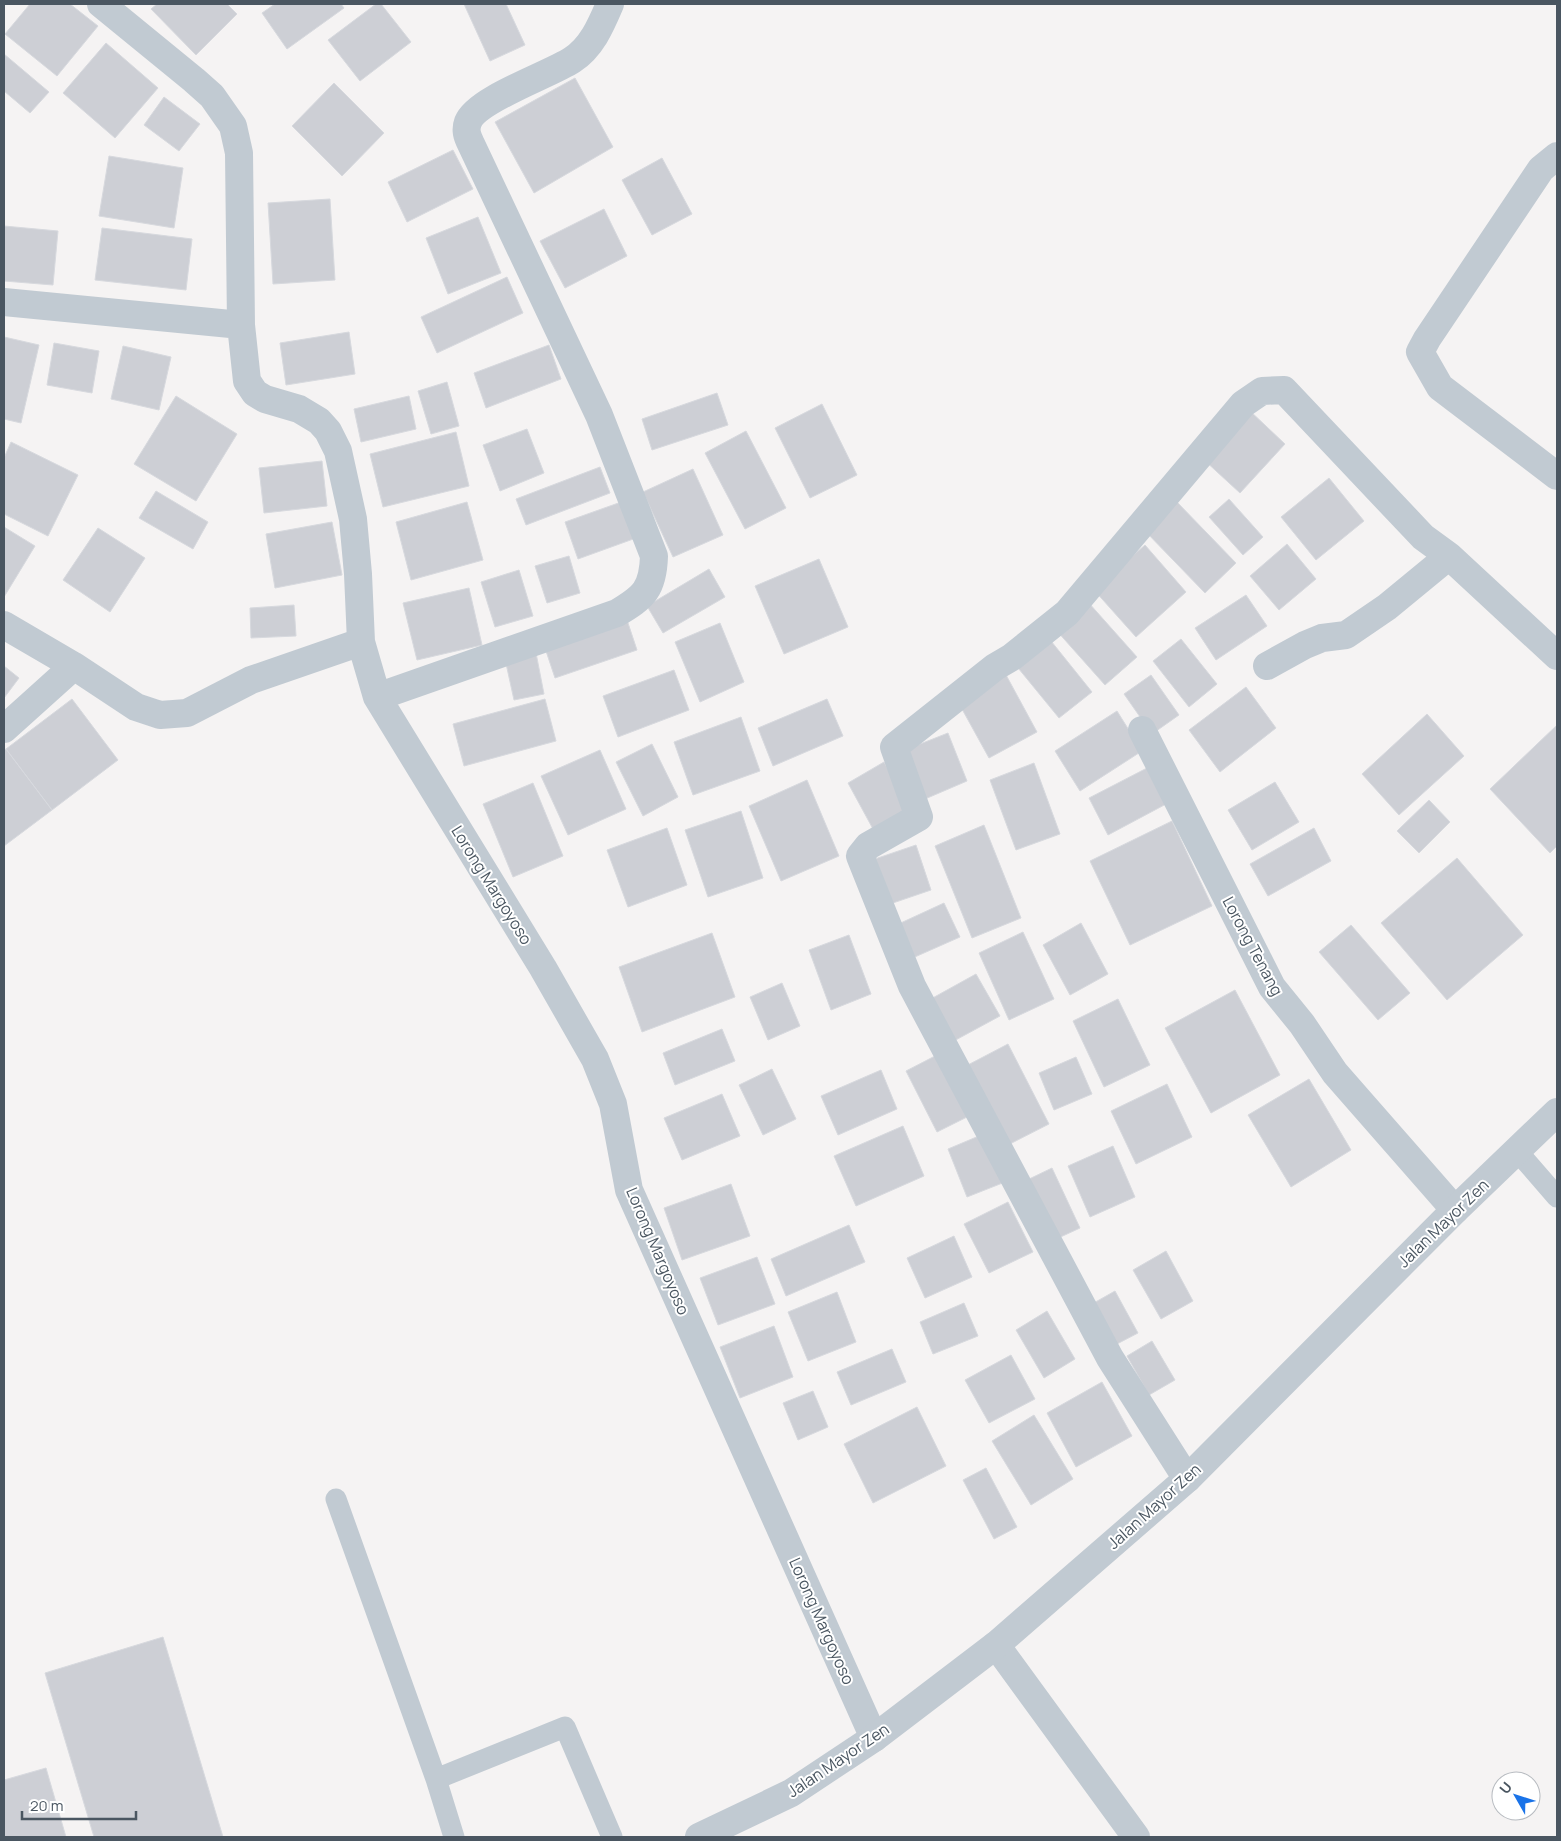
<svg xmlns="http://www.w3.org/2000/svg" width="1561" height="1841" viewBox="0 0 1561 1841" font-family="Manrope,sans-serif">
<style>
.building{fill:#cdcfd5;stroke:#d7d9de}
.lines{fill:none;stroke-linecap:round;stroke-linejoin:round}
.service{stroke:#c1cad2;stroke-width:21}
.minor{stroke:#c1cad2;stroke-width:28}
.tertiary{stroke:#c1cad2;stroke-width:28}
.labels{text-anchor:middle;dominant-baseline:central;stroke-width:4;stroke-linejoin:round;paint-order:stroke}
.street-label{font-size:16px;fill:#4a5661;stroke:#fff}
</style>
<rect width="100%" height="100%" fill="#f5f3f3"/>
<path class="building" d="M30,4H70L98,26L57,76L5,34Z
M157,4H227L237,14L196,55L151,9Z
M275,4H341L344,8L287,49L262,13Z
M376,4H381L411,42L360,81L328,40Z
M464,4H506L525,45L490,61Z
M106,43L158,88L115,138L63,93Z
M4,54L49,92L30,113L4,91Z
M575,78L613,147L534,193L495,122Z
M334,83L384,133L342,176L292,126Z
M164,97L200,124L179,151L144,125Z
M453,150L473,189L407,222L388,182Z
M109,156L183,168L174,228L99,216Z
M662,158L692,214L652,235L622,180Z
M330,199L335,280L273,284L268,203Z
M604,209L627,256L565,288L540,241Z
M478,217L501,273L448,294L426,238Z
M4,226L58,231L53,285L4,281Z
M102,228L192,239L186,290L95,280Z
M507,277L523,313L437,353L421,317Z
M349,332L355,374L286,385L280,343Z
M4,337L39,345L21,423L4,419Z
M54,343L99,351L92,393L47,385Z
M549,345L561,379L486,408L474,373Z
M123,346L171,357L159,410L111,399Z
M447,382L459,426L431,434L418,391Z
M717,393L728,425L652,450L642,419Z
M176,396L237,434L196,501L134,464Z
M409,396L416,429L361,442L354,409Z
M822,404L857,475L810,498L775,428Z
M1248,409L1285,444L1240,493L1203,459Z
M527,429L544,473L500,491L483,445Z
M746,431L786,508L745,529L705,453Z
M456,432L469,486L383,507L370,454Z
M11,442L78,475L48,536L4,514V458Z
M322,461L327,506L264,513L259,468Z
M600,467L610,493L526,525L516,499Z
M693,469L723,535L673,557L643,492Z
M1329,478L1364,521L1316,560L1281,517Z
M156,491L208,522L193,549L139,518Z
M1229,499L1263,537L1243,555L1209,517Z
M624,501L636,538L578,559L565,522Z
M1176,501L1236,563L1205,593L1145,531Z
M467,502L483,560L411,580L396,522Z
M332,522L342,575L275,588L266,534Z
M4,527L35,546L4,597Z
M98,528L145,558L110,612L63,580Z
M1287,544L1316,579L1279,610L1250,576Z
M1145,545L1186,592L1136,637L1094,590Z
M569,556L580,593L547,603L535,566Z
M819,559L848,627L784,654L755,586Z
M709,569L725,597L663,633L647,606Z
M519,570L533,616L495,627L481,582Z
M469,588L482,645L417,660L403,603Z
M1246,595L1267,626L1216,660L1195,628Z
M1088,602L1137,657L1105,685L1056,630Z
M294,605L296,636L251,638L250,608Z
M626,617L637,650L555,678L544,645Z
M720,623L744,682L700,702L675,642Z
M1047,636L1092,692L1059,718L1014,663Z
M1181,639L1217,684L1189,707L1153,661Z
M536,653L544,694L514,700L505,659Z
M4,666L19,678L4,698Z
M674,670L689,710L618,737L603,696Z
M1005,673L1037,732L989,758L957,700Z
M1151,675L1179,715L1152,734L1124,694Z
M1246,687L1276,728L1220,772L1189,730Z
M72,699L118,760L52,810L6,749Z
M545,699L556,741L464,766L453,724Z
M827,699L843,736L773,766L758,728Z
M1117,711L1142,751L1080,791L1055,751Z
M1427,714L1464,756L1399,815L1362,774Z
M741,717L760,771L693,795L674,742Z
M1557,725V846L1550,853L1490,789Z
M948,733L967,781L925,799L905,750Z
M652,744L678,797L643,816L616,762Z
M6,749L52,810L4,846V750Z
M600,750L626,809L568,835L541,776Z
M884,762L910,808L873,829L848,783Z
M1034,763L1060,834L1016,850L990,780Z
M1149,767L1168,803L1108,835L1089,798Z
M807,780L839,856L781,881L749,806Z
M1275,782L1299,822L1252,850L1228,810Z
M533,783L563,856L513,877L483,804Z
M1429,800L1450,822L1419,853L1397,831Z
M741,811L763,878L708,897L685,830Z
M1172,821L1212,906L1130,945L1090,861Z
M984,825L1021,918L972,938L935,846Z
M667,828L687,885L628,907L607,850Z
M1314,828L1331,861L1268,896L1250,864Z
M916,845L931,890L887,905L872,860Z
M1457,858L1523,935L1447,1000L1381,923Z
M944,903L960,937L908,960L892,927Z
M1081,923L1108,974L1070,995L1043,945Z
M1351,925L1410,993L1378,1020L1319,952Z
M1023,932L1054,999L1009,1020L979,953Z
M712,933L735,997L642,1032L619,967Z
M849,935L871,994L831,1010L809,950Z
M976,974L1000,1016L952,1042L929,1000Z
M782,983L800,1026L768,1040L750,997Z
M1235,990L1280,1075L1211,1113L1165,1028Z
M1118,999L1150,1065L1104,1087L1073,1021Z
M722,1029L735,1061L675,1085L663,1053Z
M1008,1044L1049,1124L1004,1147L964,1067Z
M935,1056L967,1117L937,1132L906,1071Z
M1076,1057L1092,1094L1054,1110L1039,1073Z
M772,1069L796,1119L763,1135L739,1085Z
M881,1070L897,1109L838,1135L821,1096Z
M1309,1079L1351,1150L1291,1187L1248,1115Z
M1167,1084L1192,1137L1136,1164L1111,1111Z
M722,1094L740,1136L682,1160L664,1118Z
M903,1126L924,1176L856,1206L834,1156Z
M986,1133L1005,1182L967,1197L948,1149Z
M1113,1146L1135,1197L1090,1217L1068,1166Z
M1052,1168L1080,1228L1054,1240L1025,1181Z
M731,1184L750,1236L682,1260L664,1208Z
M1008,1202L1033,1252L989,1273L964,1224Z
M849,1225L865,1262L786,1296L771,1259Z
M954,1236L972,1277L925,1298L907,1258Z
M1166,1251L1193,1301L1161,1319L1133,1270Z
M757,1257L775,1304L718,1325L700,1278Z
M1115,1291L1138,1333L1115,1345L1092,1304Z
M837,1292L856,1342L808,1361L788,1312Z
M964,1303L978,1336L933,1354L920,1322Z
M1047,1311L1075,1359L1044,1378L1016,1330Z
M774,1326L793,1377L740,1398L720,1347Z
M1152,1341L1175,1380L1149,1395L1127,1356Z
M892,1349L906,1382L851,1405L837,1372Z
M1011,1355L1035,1399L989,1423L965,1380Z
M1102,1382L1132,1436L1076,1467L1047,1413Z
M813,1391L828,1427L798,1440L783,1403Z
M917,1407L946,1466L873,1503L844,1444Z
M1034,1415L1073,1479L1031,1505L992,1441Z
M986,1468L1017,1527L994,1539L963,1480Z
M163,1637L223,1837H94L45,1673Z
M46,1768L66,1837H4V1780Z"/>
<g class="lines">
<path class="service" d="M1517,1151L1557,1197
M336,1499L436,1779L454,1837
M436,1779L565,1727L612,1837"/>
<path class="minor" d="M101,4L194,80L212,96L233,126L239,153L241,325
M1557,156L1541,169L1427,339L1420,352L1440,387L1557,476
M4,302L241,325L247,381L255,393L265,399L299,409L319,421L328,431L338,451L353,519L358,574L361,642L377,697L543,968L595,1059L613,1104L629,1190L874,1738
M4,625L74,666L136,707L160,715L187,713L251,680L361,642
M1267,666L1305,645L1322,638L1346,635L1387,607L1449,556L1557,656
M377,697L617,613C644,597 653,589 654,556L599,415L471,144C467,136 465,130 468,122C477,99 549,75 572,60C592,47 601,25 610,4
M4,729L74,666
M1142,730L1272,987L1302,1024L1335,1073L1455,1210
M1187,1479L1110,1358L912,986L860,856L868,846L919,817L894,747L995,667L1012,657L1067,613L1243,404L1262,391L1284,390L1423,537L1449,556
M996,1645L1136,1837"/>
<path class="tertiary" d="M699,1837L791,1793L874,1738L996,1645L1187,1479L1455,1210L1557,1112"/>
</g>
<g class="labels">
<g class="street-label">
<text transform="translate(492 885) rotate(58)">Lorong Margoyoso</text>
<text transform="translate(1253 946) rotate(62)">Lorong Tenang</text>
<text transform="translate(1443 1223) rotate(-44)">Jalan Mayor Zen</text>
<text transform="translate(658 1251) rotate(67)">Lorong Margoyoso</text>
<text transform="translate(1154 1506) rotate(-42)">Jalan Mayor Zen</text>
<text transform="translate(822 1621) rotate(66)">Lorong Margoyoso</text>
<text transform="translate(838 1760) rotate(-34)">Jalan Mayor Zen</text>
</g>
</g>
<rect width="1561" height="1841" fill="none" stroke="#4a5661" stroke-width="10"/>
<g transform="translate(1516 1796) rotate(309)"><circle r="24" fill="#ffffff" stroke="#b7bbc0"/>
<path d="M0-4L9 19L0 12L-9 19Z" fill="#1a73e8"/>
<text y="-8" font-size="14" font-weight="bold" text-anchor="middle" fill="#4a5661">U</text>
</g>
<path d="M22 1811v8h114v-8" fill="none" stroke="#4a5661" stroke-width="2.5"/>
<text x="30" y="1811" font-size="15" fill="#4a5661" stroke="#ffffff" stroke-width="4" paint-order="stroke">20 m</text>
</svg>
